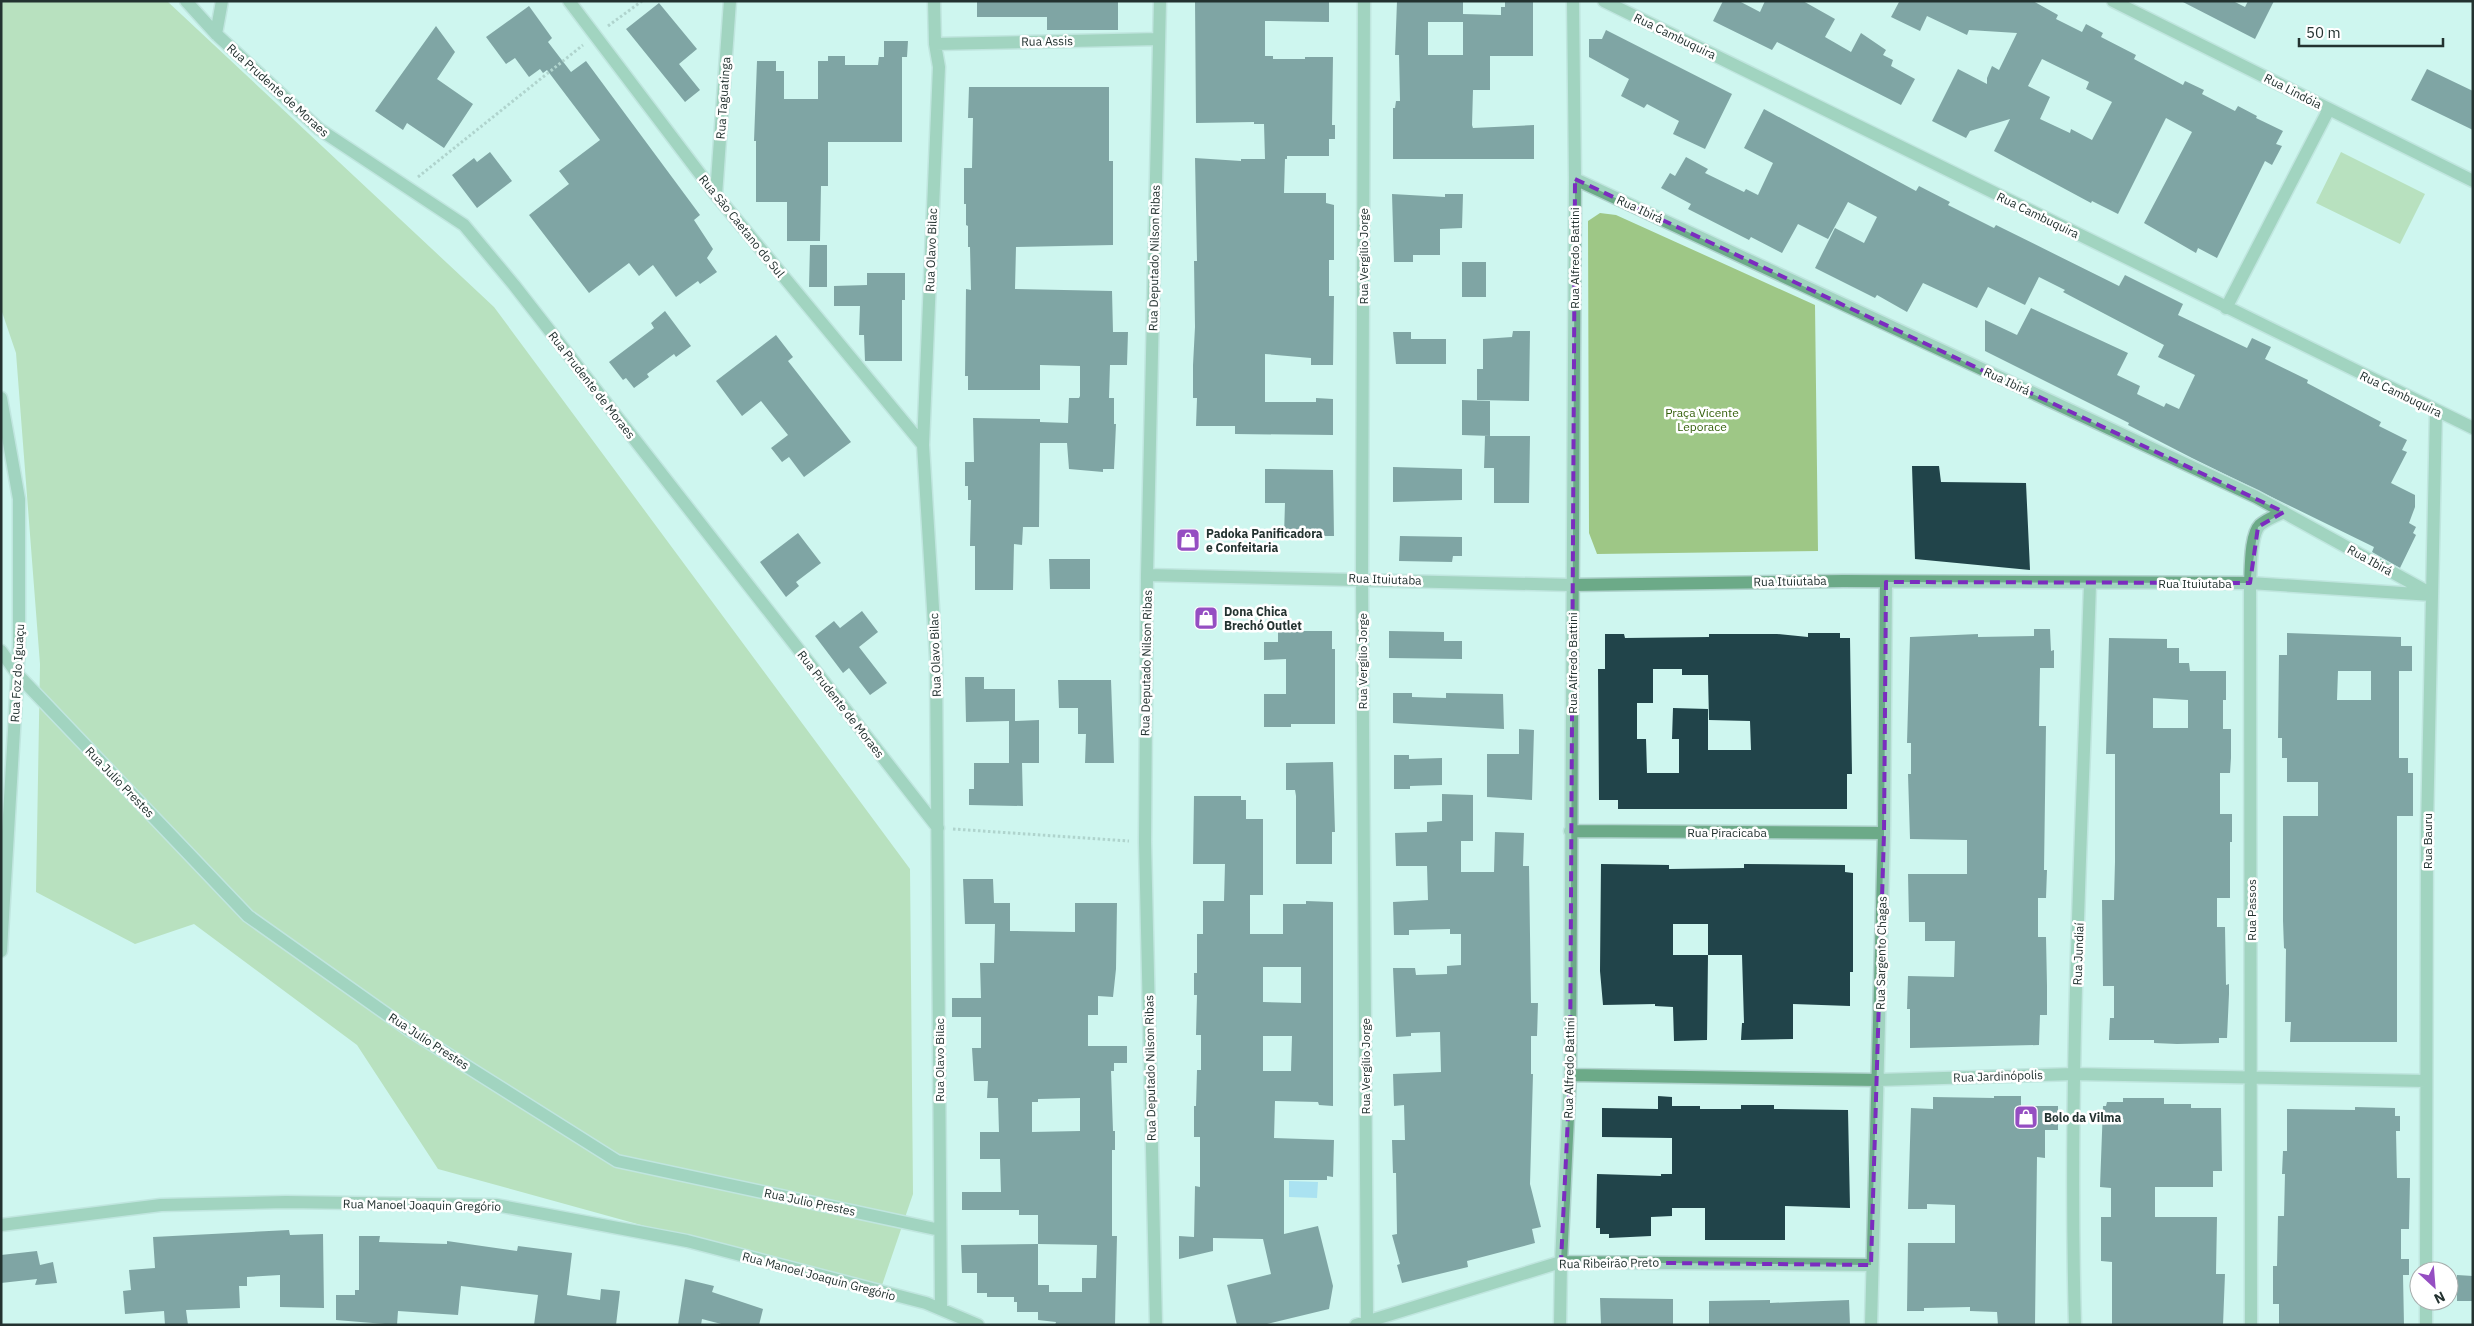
<svg xmlns="http://www.w3.org/2000/svg" width="2474" height="1326" viewBox="0 0 2474 1326" font-family="'IBM Plex Sans',sans-serif">
<style>
.green{fill:#9ec786}
.water{fill:#7fcaf4}
.building{fill:#21444a;fill-rule:evenodd}
.lines{fill:none;stroke-linecap:round;stroke-linejoin:round}
.street-casing{stroke:#afd3cd;stroke-width:15}
.path{stroke:#8baaa5;stroke-width:3;stroke-dasharray:2.5 2.5;stroke-linecap:butt}
.street{stroke:#6caa88;stroke-width:12}
.marked{fill:none;stroke:#7b2cbf;stroke-width:4;stroke-dasharray:10 6;stroke-linejoin:round}
.labels{text-anchor:middle;dominant-baseline:central;stroke-width:5;stroke-linejoin:round;paint-order:stroke}
.street-label{font-size:12px;fill:#233230;stroke:#fff}
.park-label{font-size:12px;fill:#325e09;stroke:#fff}
.poi-label{font-size:12px;font-weight:bold;fill:#233230;stroke:#fff;text-anchor:start}
</style>
<rect width="100%" height="100%" fill="#cef6ef"/>
<path class="green" d="M1,1H167L494,307L910,869L913,1194L880,1291L438,1169L357,1045L194,924L135,944L36,892L40,664L16,353L1,309Z
M2341,152L2425,194L2400,244L2316,203Z
M1600,213L1616,215L1815,305L1818,551L1597,554L1589,533L1588,221Z"/>
<path class="water" d="M1289,1181L1318,1182L1317,1198L1289,1197Z"/>
<path class="building" d="M977,1H1118V30H1047V17H977Z
M1195,1H1329V22L1265,21V56H1273V59H1305V57H1333L1332,125H1335V139H1329V156H1287V159H1285L1284,193H1326V203L1334,205V260H1329V296H1334L1333,365H1311V358L1265,354V402H1316V398L1333,399V435L1235,434V426H1196L1197,398H1193V365L1195,327L1194,261H1197L1195,158L1241,161V159H1265L1264,124H1254V122L1196,123Z
M1397,1H1463V22V14L1501,15V7H1505V1H1533V56H1490V90H1473L1472,125L1473,128L1534,125V159H1393V108H1395L1396,101H1400L1399,55H1395ZM1428,22H1463V55H1428Z
M1723,1H1739L1760,12L1765,1H1803L1835,19L1825,37L1851,52L1861,33L1886,50L1883,55L1893,60L1891,66L1915,79L1901,105L1777,42L1772,50L1713,21Z
M1896,1H2033L2058,15L2056,19L2082,32L2086,24L2103,33L2101,37L2136,55L2134,59L2183,85L2185,81L2204,90L2202,94L2235,111L2238,106L2257,116L2256,118L2283,131L2276,144L2282,146L2272,165L2265,161L2217,258L2198,248L2196,253L2144,223L2192,132L2166,118L2118,214L2092,201L2091,203L1994,151L2010,119L1970,131L1966,138L1932,121L1958,69L1987,84V78L1992,66L1999,70L2017,33L1969,30L1967,35L1927,16L1920,31L1891,17L1899,2ZM2042,59L2089,82L2086,89L2112,102L2092,140L2071,129L2070,133L2040,119L2050,97L2028,86Z
M2181,1H2233L2245,7L2248,1H2274L2255,39Z
M659,3L697,49L679,64L700,90L685,102L626,29Z
M529,6L552,38L548,42L571,72L586,61L700,215L694,220L713,249L707,258L717,272L700,284L698,281L676,297L653,265L639,276L629,263L589,293L529,215L569,184L559,171L600,140L547,70L543,73L540,69L529,77L515,58L506,64L486,37Z
M436,26L455,52L437,79L473,104L444,148L407,123L403,130L375,111Z
M1606,30L1732,94L1705,149L1673,134L1679,121L1647,104L1644,108L1621,96L1629,79L1589,57V39H1602Z
M884,41H908L907,57H902V142H828V186H821L820,241H787V202H756V141H754L757,61H776V71H784V99H818V61H828V56H845V65H878L879,57H884Z
M2427,69L2473,91V130L2411,100Z
M969,87H1109V161H1113V245L1016,247L1015,289L1112,291L1113,332H1128L1127,365H1110L1109,398H1114V424H1116L1114,469H1103V472L1069,469L1067,443H1040L1039,527H1023L1022,545L1014,544L1013,590H975V546H970L971,500H968V486H965V462H974L973,418L1040,419V422L1068,423L1069,398H1079L1080,396V366L1040,365V390H968V376H965L966,289L971,290L970,247H968V226L966,225V204H964V168H972L973,118H968Z
M1764,109L1916,191L1919,186L1950,202L1948,205L1994,228L1996,225L2119,286L2125,275L2183,304L2178,315L2247,348L2252,338L2271,347L2265,359L2308,380L2307,383L2381,422L2379,426L2407,440L2402,450L2407,452L2391,483L2415,495V507L2409,523L2416,527L2413,533L2416,535L2400,568L2372,552L2374,547L2192,458L2128,425L2129,423L1985,351V320L2017,335L2031,308L2128,353L2117,375L2140,386L2137,394L2164,407L2166,403L2179,409L2195,375L2158,357L2164,345L2063,292L2065,290L2039,277L2025,305L1988,287L1977,308L1923,283L1907,312L1877,295L1875,298L1815,268L1835,228L1864,243L1877,217L1848,202L1828,239L1798,224L1782,253L1751,237L1749,240L1688,209L1691,204L1661,188L1670,173L1675,176L1686,157L1708,169L1705,173L1744,192L1746,189L1758,195L1773,163L1744,148Z
M490,152L512,181L477,208L452,175L474,158L477,162Z
M1392,194L1445,197V194H1463L1462,228L1440,229V255H1413V262H1394Z
M810,245H827V287H809Z
M1462,262H1486V297H1462Z
M867,273H905V300H902V361H865L864,335H859L860,306H834V286L867,285Z
M665,311L691,346L676,357L674,354L647,374L649,377L634,388L626,378L623,380L609,362L654,328L651,323Z
M1513,331H1530L1529,401L1477,400V369H1483V339L1512,337Z
M1393,332H1411V339H1446V364H1396Z
M776,335L793,357L788,361L851,442L804,477L789,457L782,462L771,448L788,435L761,401L742,416L716,381Z
M1462,400L1490,401V436L1462,435Z
M1485,436H1530L1529,503H1494V468H1484Z
M1912,466H1939L1941,482L2026,483L2030,570L1915,559Z
M1393,467L1462,469V500L1393,502Z
M1265,469L1333,470L1334,536H1284L1285,503H1265Z
M798,533L821,563L796,582L799,586L786,597L760,562Z
M1400,536L1462,537V556H1453L1452,562L1399,561Z
M1049,559H1090V589H1050Z
M862,611L878,632L859,647L887,683L870,695L849,668L843,673L815,636L834,621L840,628Z
M2034,629H2050L2051,651L2054,650V668H2040L2039,726H2046L2044,870H2047L2046,898H2038V937H2046L2047,986V1015H2040L2039,1045L1910,1048V1009H1907L1908,976L1954,977L1955,941H1925V922H1909L1908,874H1967V840L1910,839L1908,774H1911V743H1907L1910,637L1978,634V637L2034,636Z
M1278,631H1332V649H1335V724H1291V727H1264V694H1286V659L1264,660V642H1278Z
M1389,631L1444,632V641H1462V659L1389,658Z
M1808,633H1840V638H1850L1852,774H1847V809H1618V800H1599L1598,669H1605V634H1624L1625,638L1709,637V634H1777L1808,637ZM1653,669H1682V675H1708L1709,720L1750,721L1751,750H1708V709L1673,708L1672,739H1679V773H1647L1646,739H1637V703H1653Z
M2287,633L2401,637V646H2412V671H2399V758H2408V773H2413V816H2397V1042H2290L2291,1022H2285L2286,949L2284,948L2283,921V816H2318V782H2287V758H2282V738H2278L2279,655H2287ZM2338,671H2371V700H2337Z
M2109,638L2167,639V648H2179V663H2189L2190,671H2226V700H2223V729H2231V758L2230,773H2220V814H2232V842H2230V898H2217V927H2225L2226,985L2229,984V994L2227,1038H2219V1043L2177,1044L2154,1043V1040H2109L2110,1018H2114V986H2103L2102,900H2114L2115,862V754H2106ZM2153,698L2188,700V728H2153Z
M965,677H984V689H1015V721L1039,720V763H1022L1023,806L969,805V789H974V763H1009V721L966,722Z
M1058,680H1111L1114,763H1085L1086,734H1078V708H1059Z
M1393,693H1412V697L1446,698V693L1503,694L1504,729L1393,723Z
M1519,729L1534,730L1532,800L1487,797V754H1519Z
M1394,755H1409V759L1442,758V785L1410,786V789H1394Z
M1333,762L1335,832H1332V864H1296V796L1295,790H1286V763Z
M1442,794L1473,795V841H1461V872H1494L1495,832L1524,833L1523,866H1529L1531,1003H1538L1537,1036H1531V1074H1533L1530,1184L1541,1227L1532,1229L1535,1243L1467,1261L1468,1267L1402,1283L1397,1265L1400,1264L1392,1235L1397,1234L1396,1173H1393L1392,1140H1405L1404,1105L1394,1106L1393,1074L1441,1072L1440,1032L1411,1033V1036L1396,1037L1393,968H1415L1416,975L1447,974V966L1461,965V934H1450V929L1409,930V935H1394L1393,902L1428,900L1427,866H1396L1395,833L1427,832V822L1442,821Z
M1194,796H1241V800H1246V819H1263V895H1250V934H1283V904H1306V901L1333,902V1106L1319,1105L1318,1102L1275,1101L1274,1138L1334,1140L1333,1177L1327,1176V1180H1284V1234L1318,1226L1333,1286L1329,1309L1263,1325H1237L1227,1285L1271,1274L1263,1239L1213,1238V1251L1179,1259V1236L1194,1237L1195,1186L1200,1187V1137H1194V1106H1196L1197,1070H1201V1035H1196L1197,995H1194V973H1197V934H1203V901H1224L1225,864H1193ZM1263,967H1301V1003L1263,1002ZM1263,1036H1292L1291,1071H1263Z
M1601,864L1669,865V869L1744,868V864L1845,865V872L1853,873V972H1850V1006L1793,1004V1039L1741,1040L1742,1023H1744L1742,955H1708L1707,1040L1674,1041L1673,1007L1655,1006V1004L1603,1005L1600,971ZM1673,924H1708V955H1673Z
M963,879H993L994,903H1010V931L1075,932V903H1117L1116,969L1113,997L1098,996V1015H1088V1046H1127V1063H1114V1071H1111L1113,1131H1115V1150H1112V1236H1117L1115,1325H1055L1056,1322L1038,1320V1312H1017V1302H1014V1297H987V1293H977V1273H962L961,1245L1038,1244V1285H1049V1292H1082V1278H1096L1097,1245L1038,1244V1215H1019V1210H962V1192H1001L1000,1159H980V1132H999L998,1098H987L988,1081H974L972,1048H981V1017H952V998H981L980,963H994L995,924H965ZM1080,1098V1131L1032,1132V1102H1038V1099Z
M1658,1096L1672,1097V1106H1700V1109H1741V1105H1774V1109L1848,1110L1850,1208L1785,1206V1240H1705V1208H1672V1216L1651,1217V1236L1609,1238V1234H1600V1228H1596L1597,1174L1661,1176V1174H1672V1138L1602,1137V1108L1658,1109Z
M1994,1096H2021V1106H2058V1130H2045V1158L2037,1157L2035,1325H1998L1997,1312L1970,1311V1307L1924,1308V1311H1907L1908,1243H1955V1205L1927,1204V1209H1908L1911,1108L1933,1109V1097L1994,1098Z
M2123,1098H2164V1104H2191V1108H2221L2222,1171H2213V1187H2155V1217H2217L2216,1274H2225L2223,1325H2112V1262L2101,1261V1217H2111V1188L2100,1187L2103,1106H2106L2107,1102H2123Z
M2355,1107L2395,1108V1116H2400V1131H2396L2397,1178H2410L2409,1229H2401V1259H2409V1275H2403L2404,1325H2279V1304H2273V1266H2277L2278,1216H2284L2285,1174H2282L2283,1151H2287V1109L2355,1110Z
M289,1230L290,1235L323,1234L324,1308L280,1307V1275L247,1277V1286H239L240,1308L186,1310L188,1325H165L164,1311L125,1314L123,1291L131,1290L129,1270L155,1268L153,1237Z
M359,1236H380L379,1242L447,1244V1241L517,1251L518,1246L572,1253L567,1295L600,1300L601,1289L620,1291L616,1325H534L538,1295L461,1286L458,1315L398,1311L397,1325L336,1320V1295H355V1290H359Z
M37,1251L40,1265L53,1262L57,1283L35,1285L37,1279L1,1283V1255Z
M2457,1275L2473,1276V1301H2457Z
M685,1279L714,1286L712,1292L763,1309L759,1325H725L702,1319L701,1325H678Z
M1600,1298L1673,1299V1325H1601Z
M1770,1300V1303L1849,1300L1850,1325H1709V1301Z"/>
<g class="lines">
<g class="street-casing">
<path id="street" d="M186,1L216,34L319,129L464,225L514,285L938,828
M569,1L716,195L923,445
M934,1L935,44L939,67L923,445L936,657L941,1309
M1364,1L1362,578L1367,1321
M1604,1L2473,428
M2113,1L2473,181
M216,34L222,1
M935,44L1158,39
M1575,179L2256,497L2428,592
M716,195L730,1
M2226,308L2329,109
M1,398L19,499V646L1,951
M1147,575L1572,585L1843,581L2250,583L2432,595
M1,651L18,675L248,916L409,1030L617,1161L940,1230
M1570,831L1884,833
M1570,1075L1878,1080L2074,1074L2426,1081
M1,1225L161,1205L286,1202L496,1205L687,1241L926,1303L978,1325
M2426,1271L2427,828L2436,411
M1156,1325L1145,842L1147,575L1160,1
M1356,1325L1561,1262L1871,1265
M1560,1325L1561,1262L1570,1075L1575,179L1573,1
M1871,1325L1884,833L1886,582
M2075,1325C2068,1078 2082,830 2090,584
M2251,1325L2250,583C2251,569 2250,535 2260,525C2267,519 2275,516 2284,512
M2426,1325V1301"/>
</g>
<path class="path" d="M608,26L642,1
M418,177L583,45
M953,829L1129,841"/>
<use href="#street" class="street"/>
</g>
<path d="M0 0H2474V1326H0ZM1575,179L2284,512L2258,527L2250,583L1886,582L1884,833L1871,1265L1561,1262L1570,1075Z" fill="#cef6ef" fill-opacity=".55" fill-rule="evenodd"/>
<path class="marked" d="M1575,179L2284,512L2258,527L2250,583L1886,582L1884,833L1871,1265L1561,1262L1570,1075Z"/>
<defs>
<g id="shop-square" transform="scale(1.25)"><rect x="-9" y="-9" width="18" height="18" rx="4" fill="#954ec2" stroke="#fff"/><path d="M-5-2.5h2.3a2.7 3.5 0 0 1 5.4 0H5L5.5 6h-11ZM-1.5-2.5h3a1.5 2.3 0 0 0-3 0Z" fill="#fff"/></g>
</defs>
<g fill-rule="evenodd">
<use href="#shop-square" x="1188" y="540"/>
<use href="#shop-square" x="1206" y="618"/>
<use href="#shop-square" x="2026" y="1117"/>
</g>
<g class="labels">
<g class="street-label">
<text transform="translate(1675 36) rotate(26)">Rua Cambuquira</text>
<text transform="translate(1047 41) rotate(-1)">Rua Assis</text>
<text transform="translate(278 90) rotate(42)">Rua Prudente de Moraes</text>
<text transform="translate(2293 91) rotate(27)">Rua Lindóia</text>
<text transform="translate(723 98) rotate(-86)">Rua Taguatinga</text>
<text transform="translate(1640 209) rotate(25)">Rua Ibirá</text>
<text transform="translate(2038 215) rotate(26)">Rua Cambuquira</text>
<text transform="translate(742 226) rotate(51)">Rua São Caetano do Sul</text>
<text transform="translate(931 250) rotate(-88)">Rua Olavo Bilac</text>
<text transform="translate(1363 256) rotate(-90)">Rua Vergílio Jorge</text>
<text transform="translate(1154 258) rotate(-89)">Rua Deputado Nilson Ribas</text>
<text transform="translate(1574 258) rotate(-90)">Rua Alfredo Battini</text>
<text transform="translate(2007 381) rotate(25)">Rua Ibirá</text>
<text transform="translate(592 385) rotate(52)">Rua Prudente de Moraes</text>
<text transform="translate(2401 394) rotate(26)">Rua Cambuquira</text>
<text transform="translate(2370 560) rotate(29)">Rua Ibirá</text>
<text transform="translate(1385 579) rotate(2)">Rua Ituiutaba</text>
<text transform="translate(1790 581) rotate(-1)">Rua Ituiutaba</text>
<text x="2195" y="583">Rua Ituiutaba</text>
<text transform="translate(935 655) rotate(-92)">Rua Olavo Bilac</text>
<text transform="translate(1362 661) rotate(-90)">Rua Vergílio Jorge</text>
<text transform="translate(1146 663) rotate(-89)">Rua Deputado Nilson Ribas</text>
<text transform="translate(1572 663) rotate(-90)">Rua Alfredo Battini</text>
<text transform="translate(17 673) rotate(-87)">Rua Foz do Iguaçu</text>
<text transform="translate(841 704) rotate(52)">Rua Prudente de Moraes</text>
<text transform="translate(120 782) rotate(46)">Rua Julio Prestes</text>
<text x="1727" y="832">Rua Piracicaba</text>
<text transform="translate(2427 841) rotate(-90)">Rua Bauru</text>
<text transform="translate(2251 910) rotate(-90)">Rua Passos</text>
<text transform="translate(1881 953) rotate(-89)">Rua Sargento Chagas</text>
<text transform="translate(2078 954) rotate(-88)">Rua Jundiaí</text>
<text transform="translate(429 1041) rotate(33)">Rua Julio Prestes</text>
<text transform="translate(939 1060) rotate(-90)">Rua Olavo Bilac</text>
<text transform="translate(1365 1066) rotate(-90)">Rua Vergílio Jorge</text>
<text transform="translate(1150 1068) rotate(-91)">Rua Deputado Nilson Ribas</text>
<text transform="translate(1569 1068) rotate(-89)">Rua Alfredo Battini</text>
<text transform="translate(1998 1076) rotate(-2)">Rua Jardinópolis</text>
<text transform="translate(810 1202) rotate(12)">Rua Julio Prestes</text>
<text transform="translate(422 1205) rotate(1)">Rua Manoel Joaquin Gregório</text>
<text transform="translate(1609 1263) rotate(-1)">Rua Ribeirão Preto</text>
<text transform="translate(819 1276) rotate(15)">Rua Manoel Joaquin Gregório</text>
</g>
<g class="park-label">
<text x="1702" y="412">Praça Vicente<tspan x="1702" dy="14">Leporace</tspan></text>
</g>
<g class="poi-label">
<text x="1206" y="533">Padoka Panificadora<tspan x="1206" dy="14">e Confeitaria</tspan></text>
<text x="1224" y="611">Dona Chica<tspan x="1224" dy="14">Brechó Outlet</tspan></text>
<text x="2044" y="1117">Bolo da Vilma</text>
</g>
</g>
<rect width="2474" height="1326" fill="none" stroke="#233230" stroke-width="5"/>
<g transform="translate(2434 1286) rotate(154)"><circle r="24" fill="#ffffff" stroke="#a7adac"/>
<path d="M0-4L9 19L0 12L-9 19Z" fill="#954ec2"/>
<text y="-8" font-size="14" font-weight="bold" text-anchor="middle" fill="#233230">N</text>
</g>
<path d="M2299 38v8h144v-8" fill="none" stroke="#233230" stroke-width="2.5"/>
<text x="2306" y="38" font-size="15" fill="#233230" stroke="#ffffff" stroke-width="4" paint-order="stroke">50 m</text>
</svg>
